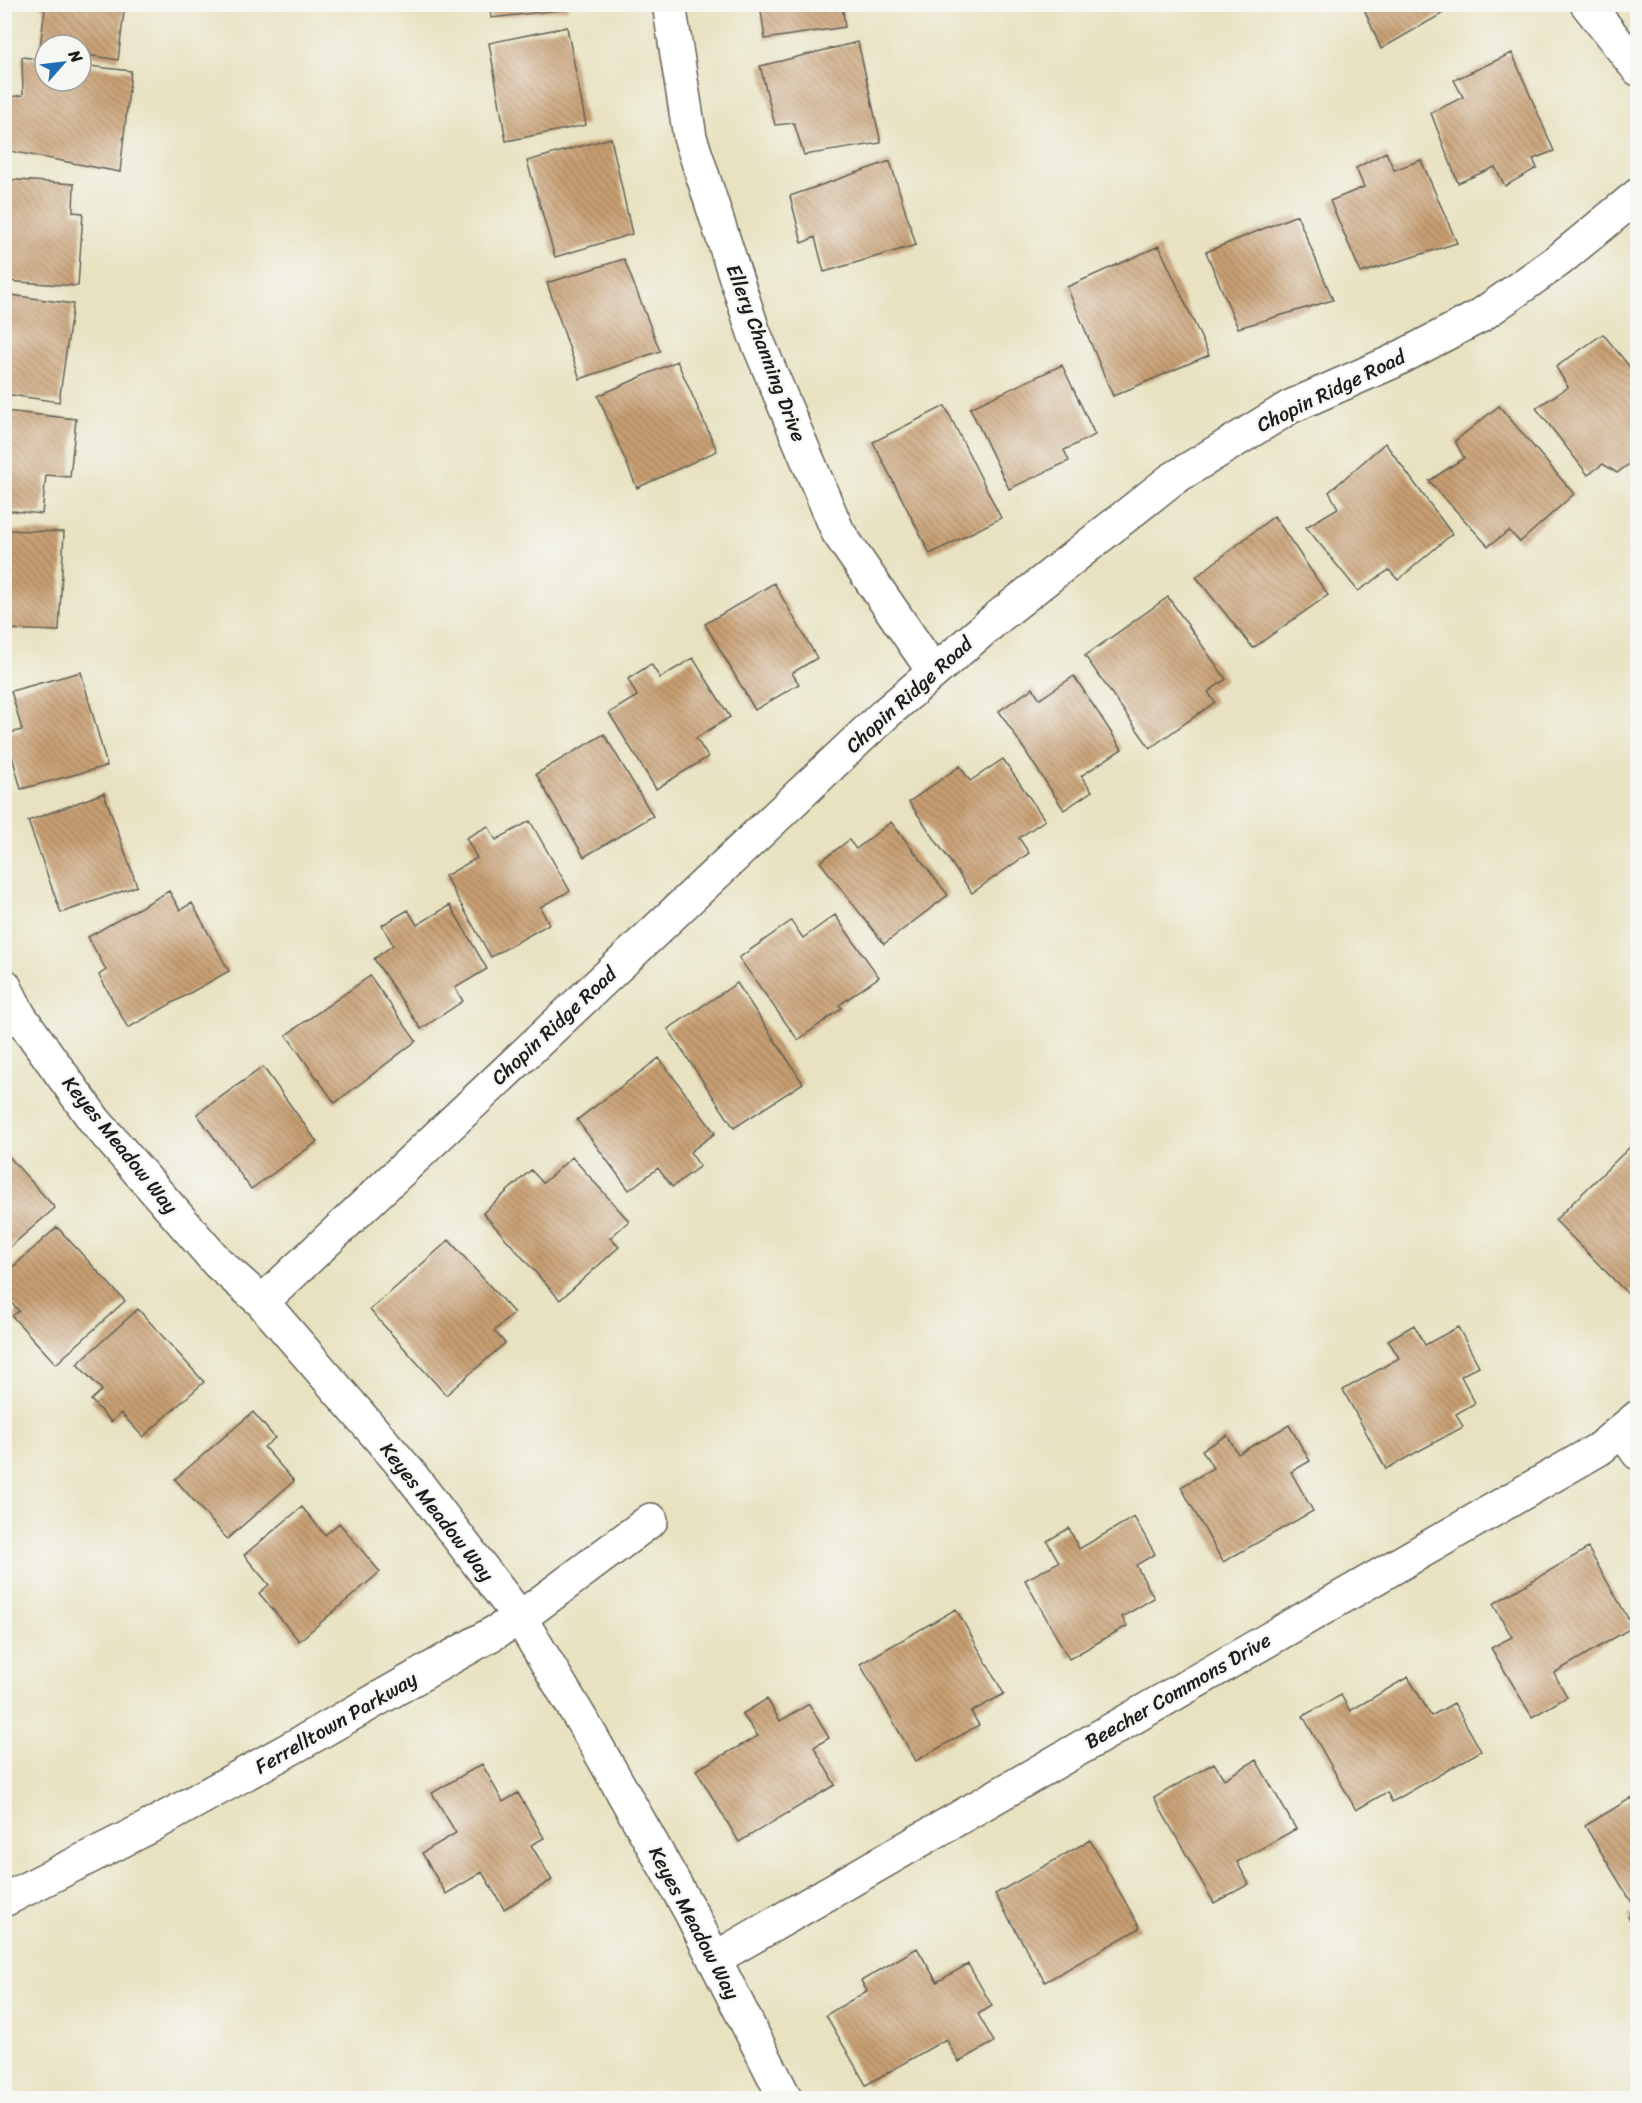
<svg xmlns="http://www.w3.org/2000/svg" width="1642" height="2103" viewBox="0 0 1642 2103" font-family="Sriracha,sans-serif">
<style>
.building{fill:url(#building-back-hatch)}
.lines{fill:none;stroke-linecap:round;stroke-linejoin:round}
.street-casing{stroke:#636156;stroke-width:36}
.street{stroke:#fff;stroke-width:33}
.labels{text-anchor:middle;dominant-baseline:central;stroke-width:5;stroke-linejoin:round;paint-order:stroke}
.street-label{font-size:20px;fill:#1c1c1c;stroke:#f6f6f2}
</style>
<defs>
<pattern id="building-back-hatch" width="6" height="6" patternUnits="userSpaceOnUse" patternTransform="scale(1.5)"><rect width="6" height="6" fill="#c89f72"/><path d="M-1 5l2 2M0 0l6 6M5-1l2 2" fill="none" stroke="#a2815d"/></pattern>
</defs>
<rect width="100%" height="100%" fill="#f6f6f2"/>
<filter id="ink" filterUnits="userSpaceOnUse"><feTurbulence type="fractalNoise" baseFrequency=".0167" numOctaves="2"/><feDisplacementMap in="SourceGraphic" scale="12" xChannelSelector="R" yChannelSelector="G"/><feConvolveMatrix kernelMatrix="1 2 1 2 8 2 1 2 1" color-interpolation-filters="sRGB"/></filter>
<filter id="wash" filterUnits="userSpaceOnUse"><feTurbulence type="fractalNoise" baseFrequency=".008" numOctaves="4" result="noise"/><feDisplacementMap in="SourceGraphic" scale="24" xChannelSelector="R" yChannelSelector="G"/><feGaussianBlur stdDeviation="1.35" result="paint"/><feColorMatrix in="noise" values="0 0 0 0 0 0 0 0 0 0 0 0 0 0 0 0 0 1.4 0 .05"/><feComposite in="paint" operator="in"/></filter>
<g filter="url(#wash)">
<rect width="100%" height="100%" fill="#e8e2c1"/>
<g id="blocks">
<path class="building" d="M35,4H125L118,60L81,54V45L40,47L45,9Z
M490,4H567L568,9L491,18Z
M760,4H842L845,27L765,39Z
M1362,4H1459L1381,49Z
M567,27L586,125L506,141L489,43Z
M858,42L881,143L804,155L794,123L775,125L760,66Z
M1512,53L1554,151L1533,159L1537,168L1505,186L1495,167L1458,183L1431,113L1463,97L1454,80Z
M22,57L45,60V81H81V65L131,71L120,172L4,150V98L23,95Z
M611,138L632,234L555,257L527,161Z
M1386,152L1394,170L1421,160L1457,243L1361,273L1330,201L1364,187L1356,168Z
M890,161L916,245L824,272L815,237L802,243L790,196Z
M4,179L74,184L73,212L83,213L78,286L4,281Z
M1297,215L1333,300L1238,328L1206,252Z
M1159,246L1209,355L1113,396L1067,287Z
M624,259L660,351L580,379L547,283Z
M4,294L73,304L59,402L4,394Z
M1603,334L1638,377V457L1617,473L1603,464L1588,475L1536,408L1568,387L1556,367Z
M677,361L717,451L637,488L598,396Z
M1062,365L1095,435L1064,450L1069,461L1009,489L970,408Z
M945,406L1001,518L930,554L873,442Z
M1499,406L1574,494L1520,542L1509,531L1488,546L1429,481L1464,458L1455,441Z
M4,411L76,419L70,477L46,475L42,514L4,510Z
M1385,443L1452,534L1398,580L1389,570L1358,591L1306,527L1338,508L1329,492Z
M1274,516L1328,595L1253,648L1196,577Z
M4,530L64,532L59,631L4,629Z
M774,583L817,658L792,673L799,684L755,710L705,624Z
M1168,597L1226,679L1208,692L1215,702L1150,748L1085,656Z
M693,658L730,717L696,738L708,757L656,789L609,713L637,696L628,679L651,664L660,678Z
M81,672L107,766L21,789L6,734L22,730L11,691Z
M1074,676L1122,749L1081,776L1092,791L1064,810L999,711L1033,688L1040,699Z
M604,734L653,816L584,857L536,774Z
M1003,759L1045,820L1019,838L1029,853L972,893L909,802L960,766L970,781Z
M104,793L137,886L61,913L28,821Z
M530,821L570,891L540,907L549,924L491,957L445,876L477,858L466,838L488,826L496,840Z
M891,822L948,895L884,944L820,862L849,840L856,849Z
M169,891L180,910L192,903L229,971L128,1028L99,975L106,970L88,937Z
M450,905L487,969L455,988L463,1001L421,1029L374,959L393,945L382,925L408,910L417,925Z
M835,915L879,977L839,1005L842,1008L798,1040L739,958L791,921L803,938Z
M370,976L416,1041L335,1103L286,1035Z
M737,983L803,1083L734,1128L668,1029Z
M659,1058L715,1133L690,1152L700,1166L672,1187L658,1168L629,1190L577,1120Z
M263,1067L317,1142L251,1189L197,1114Z
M1633,1144L1638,1149V1285L1628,1294L1555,1220Z
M4,1151L55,1208L4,1252Z
M572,1157L629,1221L610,1238L619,1247L560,1300L483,1213L531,1170L543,1183Z
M57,1227L125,1301L56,1364L12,1316L19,1311L4,1295V1275Z
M449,1240L514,1313L494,1331L505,1343L446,1395L370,1310Z
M138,1309L204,1382L143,1437L121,1413L111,1422L91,1400L102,1390L77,1364Z
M1414,1325L1425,1345L1458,1327L1479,1366L1461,1376L1475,1403L1456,1414L1463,1427L1386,1469L1343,1390L1399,1358L1388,1340Z
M253,1412L275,1438L264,1447L294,1481L227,1539L175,1479Z
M1289,1425L1310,1461L1291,1472L1313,1511L1223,1562L1181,1487L1213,1468L1202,1450L1227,1435L1238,1454Z
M302,1507L325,1535L339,1523L380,1572L299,1641L259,1593L269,1585L244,1555Z
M1134,1517L1155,1554L1136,1565L1154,1598L1122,1617L1127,1626L1069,1659L1025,1580L1059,1562L1047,1541L1069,1528L1079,1549Z
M1588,1548L1633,1627L1554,1673L1567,1697L1532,1717L1491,1648L1512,1637L1493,1604Z
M956,1609L1004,1694L971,1712L979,1725L916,1761L860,1664Z
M1408,1677L1431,1716L1454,1703L1481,1751L1392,1802L1387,1792L1356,1810L1303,1716L1341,1695L1350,1711Z
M767,1699L780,1721L809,1704L829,1738L814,1747L835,1785L739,1842L696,1770L758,1736L742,1714Z
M1256,1760L1296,1829L1237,1862L1249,1884L1214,1903L1154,1798L1214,1763L1224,1779Z
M482,1764L503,1802L518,1793L544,1838L531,1845L552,1880L504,1909L482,1872L446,1894L422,1853L456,1833L432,1793Z
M1631,1798L1638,1809V1933L1628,1917L1637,1911L1585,1826Z
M1090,1840L1140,1928L1045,1982L995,1894Z
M917,1948L937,1982L968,1964L992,2006L978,2014L994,2042L959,2062L946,2039L866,2085L826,2015L867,1991L861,1981Z"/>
</g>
</g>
<g filter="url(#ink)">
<use href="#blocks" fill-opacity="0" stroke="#636156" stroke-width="1.5"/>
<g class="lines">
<g class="street-casing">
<path id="street" d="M669,4L690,137L754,333L838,532L934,672
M1587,4L1638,69
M4,985L19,1015L95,1121L218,1263L262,1302L407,1470L520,1618L591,1736L691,1913L785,2098
M262,1302L885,714L997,618L1171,480L1290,407L1392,362L1480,316L1559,260L1638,195
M1622,1430L1638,1453
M4,1900L147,1828L306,1740L520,1618L651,1520
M714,1959L1599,1449L1638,1417"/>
</g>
<use href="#street" class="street"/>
</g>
</g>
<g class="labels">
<g class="street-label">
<text transform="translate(766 353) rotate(69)">Ellery Channing Drive</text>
<text transform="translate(1331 391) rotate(-26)">Chopin Ridge Road</text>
<text transform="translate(909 695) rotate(-42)">Chopin Ridge Road</text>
<text transform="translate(554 1026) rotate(-43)">Chopin Ridge Road</text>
<text transform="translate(120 1145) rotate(51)">Keyes Meadow Way</text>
<text transform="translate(437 1512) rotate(52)">Keyes Meadow Way</text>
<text transform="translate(1178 1691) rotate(-30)">Beecher Commons Drive</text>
<text transform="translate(336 1723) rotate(-30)">Ferrelltown Parkway</text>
<text transform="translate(694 1923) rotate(62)">Keyes Meadow Way</text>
</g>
</g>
<rect width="1642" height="2103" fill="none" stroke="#f6f6f2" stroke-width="24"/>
<g transform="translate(63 63) rotate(62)"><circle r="28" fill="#f6f6f2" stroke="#9f9f9c" stroke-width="1.5"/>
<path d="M0-4.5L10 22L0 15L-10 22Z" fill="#1f6fb2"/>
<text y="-9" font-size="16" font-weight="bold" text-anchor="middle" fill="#1c1c1c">N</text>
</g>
</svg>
